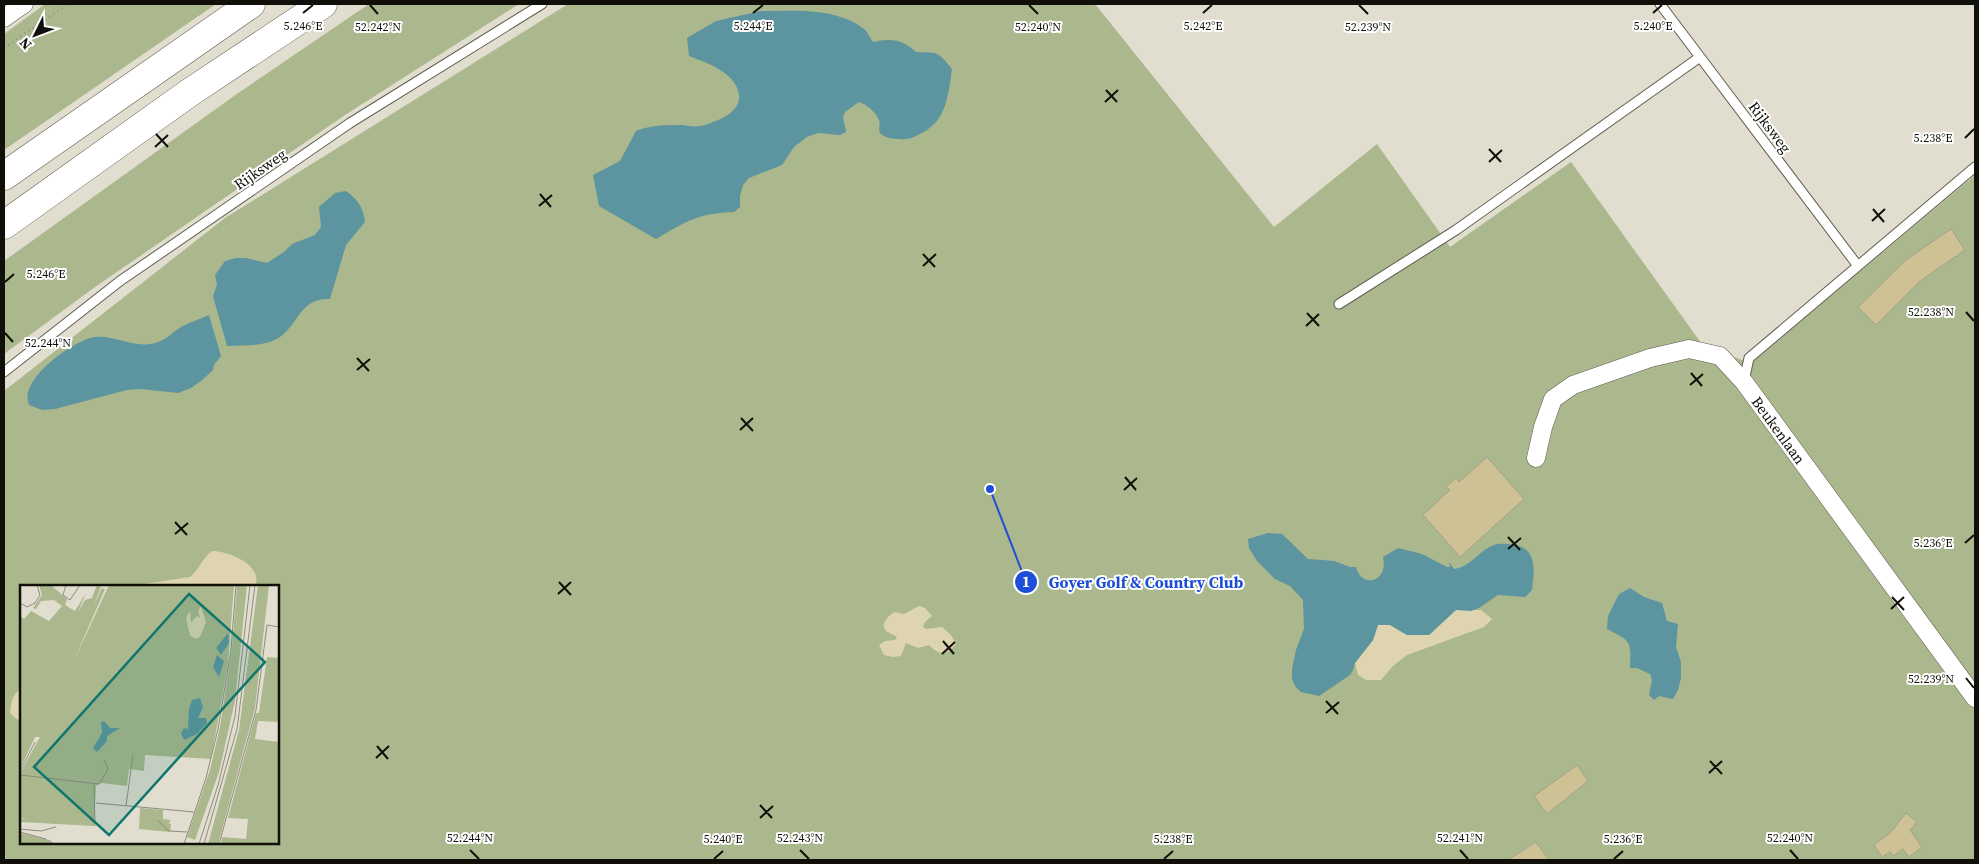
<svg xmlns="http://www.w3.org/2000/svg" width="1979" height="864" viewBox="0 0 1979 864" font-family="'Source Serif 4',serif">
<style>
.green{fill:#abb78c;fill-rule:evenodd}
.sand{fill:#ded5b0}
.water{fill:#5c949f}
.building{fill:#cec295;stroke:#a3a091}
.lines{fill:none;stroke-linecap:round;stroke-linejoin:round}
.lane-casing{stroke:#615d50;stroke-width:11}
.street-casing{stroke:#615d50;stroke-width:19}
.highway-casing{stroke:#615d50;stroke-width:29}
.path{stroke:#959287;stroke-width:2.5;stroke-dasharray:1 4;stroke-linecap:butt}
.lane{stroke:#fff;stroke-width:9}
.street{stroke:#fff;stroke-width:18}
.highway{stroke:#fff;stroke-width:28}
.ticks{fill:none;stroke:#100f09;stroke-width:2}
.labels{text-anchor:middle;dominant-baseline:central;stroke-width:4;stroke-linejoin:round;paint-order:stroke}
.street-label{font-size:15px;fill:#100f09;stroke:#fff}
.inset-road{fill:none;stroke:#8e8b80;stroke-width:1}
.view{fill:#0f766e;fill-opacity:0.15;stroke:#0f766e;stroke-width:2.5}
.inset-edge{fill:none;stroke:#100f09;stroke-width:2.5}
.ticks-label{font-size:12px;text-anchor:middle;fill:#100f09;stroke:#fff;stroke-width:4;stroke-linejoin:round;paint-order:stroke}
.leader{fill:none;stroke:#1d4ed8;stroke-width:2}
.callout-dot{fill:#1d4ed8;stroke:#fff;stroke-width:2}
.mark-label{font-size:15px;text-anchor:middle;font-weight:bold;fill:#fff}
.callout-label{font-size:16px;text-anchor:middle;font-weight:bold;fill:#1d4ed8;stroke:#fff;stroke-width:4;stroke-linejoin:round;paint-order:stroke}
</style>
<rect width="100%" height="100%" fill="#e2decf"/>
<path class="green" d="M45,4H216L4,150V34Z
M369,4H519L345,115L95,287L4,354V261L234,96Z
M568,4H1095L1274,227L1377,144L1450,247L1571,162L1704,347L1751,363L1975,175V860H4V391L225,218ZM21,586H278V843H21Z"/>
<path class="sand" d="M212,551C228,551 264,565 255,586H131L190,577C200,569 202,558 212,551Z
M919,606L925,608L932,616L925,622L923,627L926,629L942,627L951,635L956,644C946,656 940,656 929,645L918,648L906,643L901,656L893,657L884,655L879,645L885,641L895,640L897,637L886,631L883,625L888,617L894,612L904,614Z
M1456,610H1481L1492,619L1484,627L1407,655L1393,666L1381,680H1366L1358,675L1355,663L1373,640L1378,625H1390L1407,635H1429Z
M21,689V721L15,718L10,713C11,703 12,694 21,689Z"/>
<path class="water" d="M761,11C794,11 836,7 864,29C868,32 870,38 873,42C890,38 903,39 916,52C940,53 937,51 952,69C948,95 947,120 922,133C914,137 909,140 900,139C894,139 885,138 881,134C877,131 881,124 879,120C875,111 867,105 859,102L845,112L843,117L846,132L840,135L818,133L807,137L794,147L782,165L749,178L743,185L740,196V207L734,212C698,213 685,222 656,239L599,206L593,175L620,161L636,131C651,125 666,125 682,125C688,126 695,127 701,126C715,122 742,113 739,94C735,72 707,63 689,56L687,38L716,21Z
M346,191C358,200 363,207 365,222L346,245L330,299C300,298 300,322 280,337C266,347 243,345 227,346L213,296L217,285L215,275L225,261L236,258H246L267,263L284,252L292,244L315,235L321,227L319,207L335,193Z
M209,315L221,356L214,365L213,370L201,381L191,388L178,393L141,389L127,390L55,409L42,410L29,405C18,379 74,340 95,337C116,335 134,349 155,343C165,341 173,332 181,327C190,322 200,319 209,315Z
M1268,533L1282,534L1308,559L1334,561L1350,567H1356C1362,590 1389,581 1383,557L1398,548L1422,554L1447,567H1450L1449,562L1454,569C1471,567 1479,550 1494,545C1500,543 1508,544 1514,545C1538,548 1534,572 1532,590L1525,597L1498,595L1479,608L1471,611L1456,610L1429,635H1407L1390,625H1378L1373,640L1355,663L1353,670L1350,675L1319,696L1301,692L1295,686L1292,679V669L1296,650L1304,629L1303,600L1290,586L1275,579L1257,561L1249,548L1248,539Z
M1630,588L1644,597L1662,603L1667,621L1678,624L1676,647L1681,662V678L1678,690L1673,699L1659,696L1654,700L1649,695L1652,680L1650,674L1637,668H1630C1631,641 1632,642 1607,629L1608,616L1619,594Z"/>
<path class="building" d="M1951,229L1965,250L1920,281L1876,325L1858,307L1906,260Z
M1487,457L1524,499L1460,557L1423,515L1450,490L1446,487L1456,478L1459,482Z
M1577,765L1588,781L1547,814L1534,796Z
M1906,813L1917,822L1910,830L1922,847L1909,857L1903,849L1893,856L1890,852L1882,857L1874,845L1890,833Z
M1536,842L1549,860H1508Z"/>
<g class="lines">
<g class="lane-casing">
<path id="lane" d="M1660,4L1858,266
M1339,304L1456,230L1700,57
M4,372L120,281L350,123L542,4
M1744,381L1749,358L1975,167"/>
</g>
<g class="street-casing">
<g id="street">
<path d="M4,18L24,4"/>
<path id="s1" d="M1536,458L1543,427L1553,399L1573,385L1650,358L1689,349L1720,356L1744,382L1975,698"/>
</g>
</g>
<g class="highway-casing">
<path id="highway" d="M4,176L251,4
M4,225L189,93L323,4"/>
</g>
<path class="path" d="M4,48L68,4"/>
<use href="#lane" class="lane"/>
<use href="#street" class="street"/>
<use href="#highway" class="highway"/>
</g>
<path class="ticks" d="M370,5L378,14M1029,5L1038,14M1359,5L1368,14M303,13L313,5M753,13L763,5M1203,13L1212,5M1653,13L1662,5M1106,90L1117,102M1105,102L1118,90M156,134L168,147M1965,138L1974,129M155,147L168,135M1489,149L1501,162M1489,162L1502,150M540,194L551,207M539,206L552,195M1873,209L1884,222M1872,221L1885,209M923,254L935,267M923,266L936,254M5,282L14,274M1966,312L1974,321M1307,313L1319,326M1306,326L1319,314M5,333L13,342M357,358L369,371M357,370L370,359M1691,373L1702,386M1690,385L1703,374M741,418L753,431M740,430L753,418M1125,477L1136,490M1124,490L1137,478M175,522L187,535M175,534L188,523M1508,537L1520,550M1965,543L1974,535M1508,549L1521,538M559,582L571,595M558,594L571,582M1892,597L1904,610M1891,609L1904,597M943,641L954,654M942,654L955,642M1966,678L1974,688M1326,701L1338,714M1326,713L1339,702M377,746L388,759M376,758L389,746M1710,761L1722,774M1709,773L1722,761M760,805L772,818M760,818L773,806M470,850L479,859M800,850L809,859M1460,850L1468,859M1790,850L1798,859M714,859L723,851M1164,859L1173,851M1614,859L1623,851"/>
<g class="labels">
<g class="street-label">
<text transform="translate(1770 127) rotate(53)">Rijksweg</text>
<text transform="translate(260 169) rotate(-35)">Rijksweg</text>
<text stroke="none"><textPath href="#s1" startOffset="334">Beukenlaan</textPath></text>
</g>
</g>
<g transform="translate(20 585)">
<rect width="259" height="259" fill="#e2decf"/>
<path d="M19,0L32,1L47,14L45,20L55,26L66,8L58,27L65,15L72,13L77,0L81,2L74,20L82,3L85,4L52,80L89,0H214L208,79L191,174L125,170L124,186L109,184L107,201L81,198L76,201L74,241L0,237V234L6,233H0V188L20,152H15L0,184V31L4,34L11,26L29,36L42,21L34,15L21,16L16,24L13,23L22,10ZM217,0H227L215,116L199,187L175,255L167,252L190,185L200,142L212,63ZM238,0H249L235,123L198,259H188L219,145ZM247,72L259,73V137L238,136L235,154L259,157V259H201L202,252L226,254L228,234L208,233L236,128H239ZM120,223L143,225V234L150,235L152,231L149,238L137,233L151,239L150,247L119,244ZM0,248L30,255L34,259H0Z" fill="#abb78c"/>
<path d="M181,22L186,37L180,52L175,54L170,50L166,33L170,26L171,37L177,31L180,33L178,25Z" fill="#ded5b0"/>
<path d="M208,48L209,58L201,70L196,63ZM197,70L204,76L199,92L193,82ZM180,113L183,122L178,133H186L187,138L177,149L164,155L161,148L164,143L168,144L169,124L172,115ZM84,136L90,143H100L87,151V156L77,167L73,163L82,148L81,137Z" fill="#5c949f"/>
<path class="inset-road" d="M46,0L43,10L50,15L60,0M0,18L7,22L15,18L20,10L17,0M0,186L15,157M0,190L79,199L88,184L84,175M74,199L75,241M76,218L174,227M106,221L113,170M137,235L149,246L167,247M0,244L21,246L36,242M0,247L26,254M164,259L186,193L198,144L211,65L216,0M179,259L198,200L215,131L230,0M184,259L217,144L235,0M199,259L236,125L247,40L259,42"/>
<path class="view" d="M169,9L245,77L89,250L14,182Z"/>
<rect width="259" height="259" class="inset-edge"/>
</g>
<g class="ticks-label">
<text x="303" y="30">5.246°E</text>
<text x="1653" y="30">5.240°E</text>
<text x="753" y="30">5.244°E</text>
<text x="1203" y="30">5.242°E</text>
<text x="378" y="31">52.242°N</text>
<text x="1038" y="31">52.240°N</text>
<text x="1368" y="31">52.239°N</text>
<text x="1933" y="142">5.238°E</text>
<text x="46" y="278">5.246°E</text>
<text x="1931" y="316">52.238°N</text>
<text x="48" y="347">52.244°N</text>
<text x="1933" y="547">5.236°E</text>
<text x="1931" y="683">52.239°N</text>
<text x="470" y="842">52.244°N</text>
<text x="800" y="842">52.243°N</text>
<text x="1460" y="842">52.241°N</text>
<text x="1790" y="842">52.240°N</text>
<text x="723" y="843">5.240°E</text>
<text x="1173" y="843">5.238°E</text>
<text x="1623" y="843">5.236°E</text>
</g>
<path class="leader" d="M990 489L1026 582"/>
<g class="callout-dot">
<circle cx="990" cy="489" r="5"/>
<circle cx="1026" cy="582" r="12"/>
</g>
<g class="mark-label">
<text x="1026" y="587">1</text>
</g>
<g class="callout-label">
<text x="1146" y="588">Goyer Golf &amp; Country Club</text>
</g>
<rect width="1979" height="864" fill="none" stroke="#100f09" stroke-width="10"/>
<g transform="translate(35 35) rotate(228)" stroke="#ffffff" stroke-width="4" paint-order="stroke">
<path d="M0-4L9 19L0 12L-9 19Z" fill="#100f09"/>
<text y="-8" font-size="14" font-weight="bold" text-anchor="middle" fill="#100f09">N</text>
</g>
</svg>
